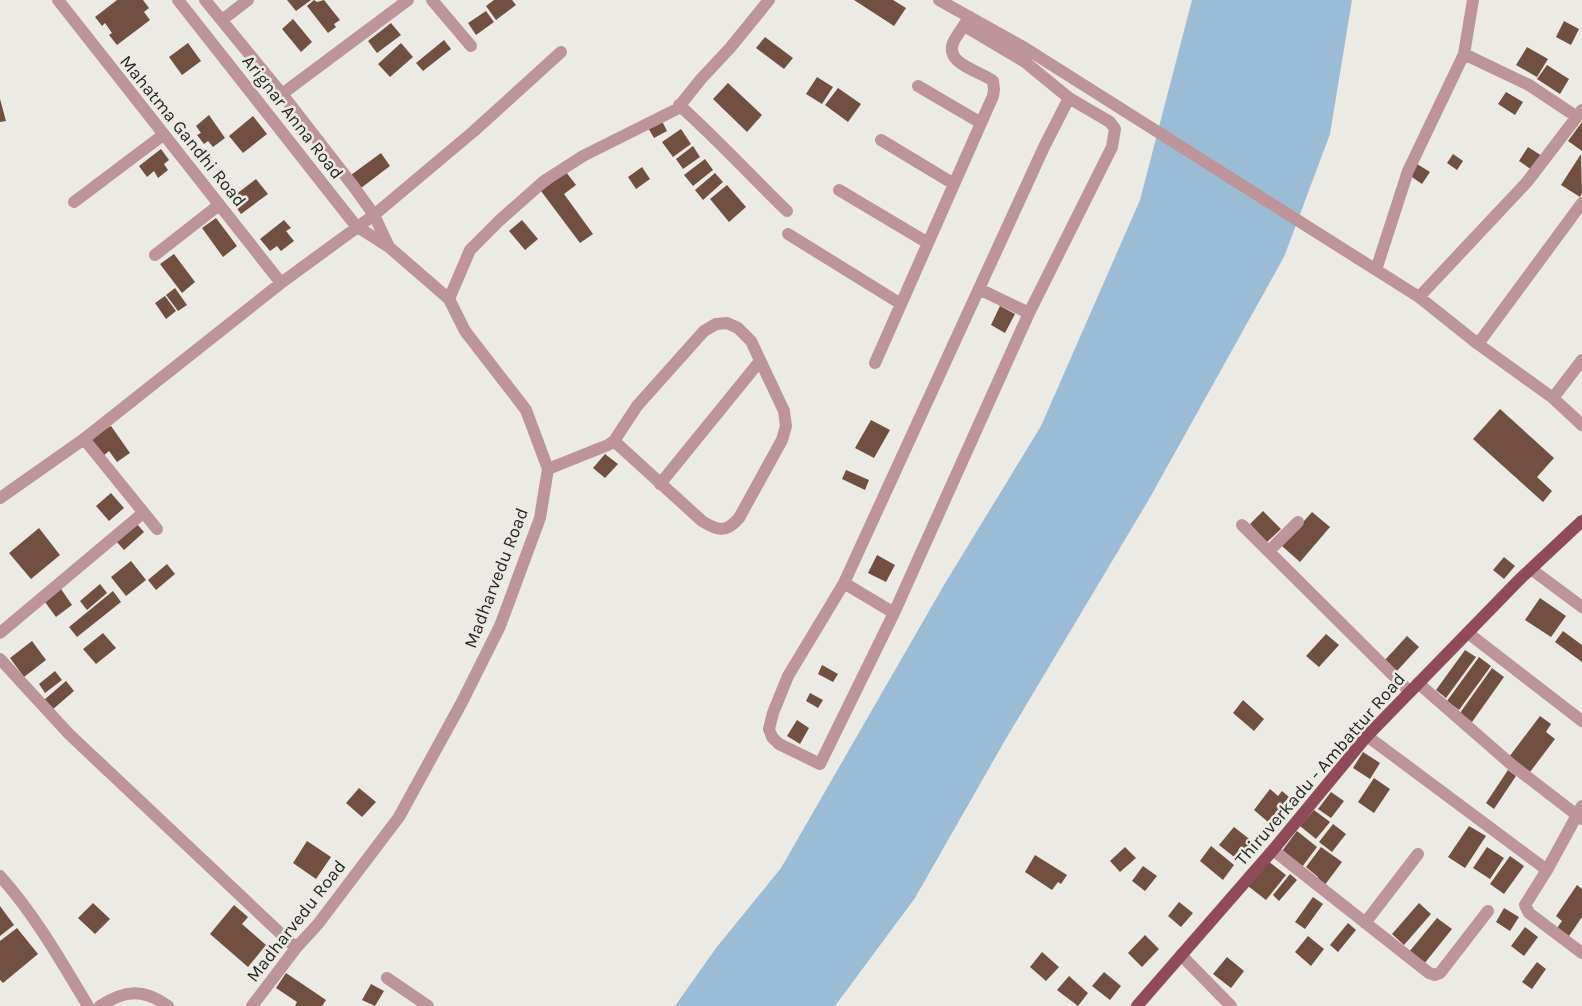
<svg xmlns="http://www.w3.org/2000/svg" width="1582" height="1006" viewBox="0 0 1582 1006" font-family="Karla,sans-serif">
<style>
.water{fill:#9abdd5}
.building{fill:#715040}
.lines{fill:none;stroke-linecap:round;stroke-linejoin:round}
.minor{stroke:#bd949a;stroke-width:12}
.major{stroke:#904b58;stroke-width:12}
.labels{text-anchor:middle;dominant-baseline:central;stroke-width:5;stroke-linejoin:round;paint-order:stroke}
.street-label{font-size:18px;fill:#282725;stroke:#eceae5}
</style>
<rect width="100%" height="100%" fill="#eceae5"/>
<path class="water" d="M1192,0H1352L1330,134L1284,257L1148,501L1004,742L915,898L835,1006H675L716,948L781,868L944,585L1041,426L1140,200Z"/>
<path class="building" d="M117,0H143L149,8L144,12L150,20L117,45L109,35L112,33L105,23L102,26L95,17Z
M287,0H311L296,11Z
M314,0L317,2L324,0L340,20L334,24L336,27L328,33L307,6Z
M494,0H512L516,5L496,20L486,6Z
M854,0H893L906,8L894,26Z
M486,11L494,22L476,35L468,23Z
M293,19L312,42L301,52L282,29Z
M1564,21L1579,29L1571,45L1556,37Z
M391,23L401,35L377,53L368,41Z
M765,37L793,58L784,69L756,48Z
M444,40L451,49L423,71L416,63Z
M188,43L201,61L182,75L169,57Z
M401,43L413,57L390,77L378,64Z
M1527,47L1548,59L1537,77L1516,65Z
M1547,65L1569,79L1560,94L1537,79Z
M817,77L833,87L822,104L806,94Z
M728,83L762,115L747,132L713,99Z
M838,88L861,104L848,122L825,105Z
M1506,92L1523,102L1515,115L1498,104Z
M0,99L6,121L0,122Z
M209,115L225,138L213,147L208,141L204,144L197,135L201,133L196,126Z
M253,116L267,134L243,153L229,136Z
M661,119L667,131L654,138L647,126Z
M1582,122V151L1568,141Z
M681,129L691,144L673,157L662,142Z
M693,146L700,157L683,169L676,159Z
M1528,147L1542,156L1532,170L1519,161Z
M161,149L169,160L164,164L168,170L158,178L154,171L147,177L139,166Z
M381,153L390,166L361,188L351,175Z
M1453,154L1463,161L1457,170L1447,163Z
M1581,154L1582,193L1580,197L1561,185Z
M705,159L713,170L693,186L684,175Z
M1417,164L1430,172L1422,184L1409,175Z
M642,167L650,179L636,189L628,177Z
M566,172L576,185L564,194L593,234L580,243L541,191Z
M715,173L723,182L703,200L695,190Z
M256,179L268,194L241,214L230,199Z
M727,185L746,207L729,222L710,199Z
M216,218L237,246L223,257L202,228Z
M284,220L291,228L286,231L294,241L281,251L277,246L270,251L260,239Z
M522,220L538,239L525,250L509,231Z
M174,254L195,282L182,293L160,264Z
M175,288L187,305L178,311L166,295Z
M165,296L176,311L166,319L155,303Z
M1000,306L1015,314L1005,333L991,325Z
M1500,409L1554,458L1537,477L1552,491L1543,502L1473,439Z
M871,420L890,430L874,458L855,448Z
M111,426L130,453L117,462L109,451L103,456L90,438Z
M605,454L618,464L605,478L593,468Z
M846,470L869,480L865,490L842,479Z
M111,493L124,508L109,521L96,506Z
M1263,511L1281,529L1267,542L1250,524Z
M1312,512L1330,527L1300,562L1282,546Z
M136,523L144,532L124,550L116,541Z
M39,528L60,555L31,579L9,553Z
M877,555L895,565L886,582L868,573Z
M1504,557L1515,566L1504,579L1493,570Z
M131,561L146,580L126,596L111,577Z
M167,564L175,574L156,590L148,580Z
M100,584L107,593L87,610L80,601Z
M59,586L72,605L56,617L42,598Z
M113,591L121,602L77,637L69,627Z
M1540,598L1566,616L1551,637L1525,620Z
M1563,631L1582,645V662L1555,642Z
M103,633L116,648L96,664L83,649Z
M1326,634L1339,645L1319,667L1306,656Z
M1407,636L1419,647L1396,672L1384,661Z
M32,641L46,660L24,677L10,658Z
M1465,650L1476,657L1446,698L1436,690Z
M1479,657L1491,666L1459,710L1447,701Z
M822,665L838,674L833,682L818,674Z
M1492,668L1504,677L1472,722L1460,713Z
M55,671L62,680L45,693L39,684Z
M66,681L74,691L52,710L44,700Z
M810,693L823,700L818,708L806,701Z
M1243,700L1264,719L1254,731L1233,713Z
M1540,716L1551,724L1546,732L1555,739L1530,772L1509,757Z
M797,720L809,728L800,744L787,736Z
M1363,752L1380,763L1370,779L1353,768Z
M1508,770L1516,776L1494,809L1486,803Z
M1374,778L1390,789L1374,813L1358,802Z
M359,788L376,802L362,817L346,803Z
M1270,789L1278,796L1282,791L1289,797L1268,822L1254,810Z
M1331,792L1344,801L1331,818L1318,809Z
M1314,810L1330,822L1316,839L1300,826Z
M1333,824L1346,834L1332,852L1319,842Z
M1469,826L1486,836L1465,868L1448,857Z
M1234,827L1253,842L1238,860L1219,845Z
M1297,831L1317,847L1302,867L1282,851Z
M307,841L331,857L316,879L293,863Z
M1211,846L1234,865L1223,880L1200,861Z
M1125,847L1136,858L1120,872L1110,861Z
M1321,847L1342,862L1324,886L1316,880L1318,877L1306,867Z
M1487,847L1504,858L1490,879L1473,868Z
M1035,855L1067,875L1061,884L1058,882L1052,890L1025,872Z
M1510,856L1524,866L1504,894L1490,884Z
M1268,861L1286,875L1266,900L1248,886Z
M1143,866L1157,876L1145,891L1132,881Z
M1290,874L1297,880L1279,901L1273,895Z
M1577,885L1582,889V917L1569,936L1557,928L1562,921L1556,916Z
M1313,897L1323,904L1305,929L1295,922Z
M1179,902L1193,913L1181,927L1168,916Z
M93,903L110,919L95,934L78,918Z
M1419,903L1431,914L1404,945L1392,934Z
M234,905L248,917L242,924L266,945L248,967L210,934Z
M0,906L14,925L0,936Z
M1504,908L1519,917L1510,931L1496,922Z
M1437,918L1452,929L1424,964L1409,952Z
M1348,923L1356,930L1338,952L1330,945Z
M1525,927L1538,937L1524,956L1511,946Z
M17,928L38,954L3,983L0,980V941Z
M1145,935L1159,949L1142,967L1128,953Z
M1308,936L1324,949L1311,966L1295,952Z
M1042,952L1059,967L1046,981L1030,967Z
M1227,957L1244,971L1231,988L1213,974Z
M1537,962L1546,969L1532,989L1522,982Z
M1104,972L1121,986L1110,1000L1092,986Z
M286,973L326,1000L322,1006H295L297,1002L276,988Z
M1069,976L1088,993L1078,1006L1057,990Z
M371,984L384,991L375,1006L362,1000Z"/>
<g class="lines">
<path class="minor" d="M58,0L281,283
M178,0L356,226L389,247L449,299
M205,0L282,94L354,187L374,215L389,247
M432,0L471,46
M939,0L1025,48L1419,297L1478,344L1553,398L1582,425
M970,17L966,22L968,28L1025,62L1069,98L1110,122L1115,129L1112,147L1029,313L894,613L820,764L779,744L772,737L769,729L773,713L788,676L844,583L1044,147L1069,98
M222,20L248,0
M1464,54L1529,85L1577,117
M918,86L981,123
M282,94L408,0
M679,105C717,139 751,176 787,211
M881,140L954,184
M839,190L928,243
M74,202L163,135
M788,234L901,304
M155,255L219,205
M1376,270L1408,171L1464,54L1473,0
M979,289L1029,313
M1419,297L1527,182L1582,110
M727,323L738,328L751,341L784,411L786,426L782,440L739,518C726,533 718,531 702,521L614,441L637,406L704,331L716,324Z
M1478,344L1582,203
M875,363L993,96L994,89L993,81C980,71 945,64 953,43C956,36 962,29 966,22
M1553,398L1582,360
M84,439L157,529
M548,469L608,445L614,441
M660,484L760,361
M0,498L84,439L281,283L374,215L474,131L561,52
M1242,525L1410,692
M1269,551L1298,522
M1531,569L1582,607
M844,583L894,613
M0,633L143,513
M1468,633L1582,721
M0,659L69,734L296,948
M1418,683L1512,765L1582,819
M1367,736L1547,870L1525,905L1529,913L1582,953
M1273,850L1429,973L1435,975L1440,973L1488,911
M1547,870L1582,806
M0,876C35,915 61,961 88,1006
M1365,923L1418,854
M1181,955L1231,1006
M387,978L428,1006
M100,1006C125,990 143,988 168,1006
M252,1006L296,948L318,924L399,817L462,702L500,626L540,518L548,469L526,410L465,331L449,299L470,250L500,220L544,181L583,156L677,109L701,79L730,48L769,0"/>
<path class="major" d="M1137,1006L1273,850L1367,736L1519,580L1582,521"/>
</g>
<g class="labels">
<g class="street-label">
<text transform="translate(293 117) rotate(52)">Arignar Anna Road</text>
<text transform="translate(183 131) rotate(51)">Mahatma Gandhi Road</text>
<text transform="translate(496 578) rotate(-69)">Madharvedu Road</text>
<text transform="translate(1320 769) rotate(-49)">Thiruverkadu - Ambattur Road</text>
<text transform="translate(296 921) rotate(-52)">Madharvedu Road</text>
</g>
</g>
</svg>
